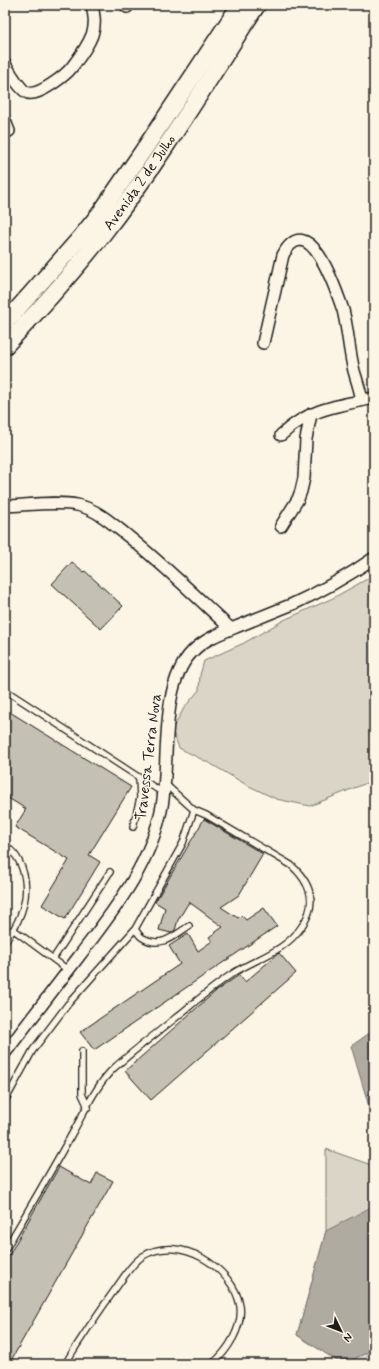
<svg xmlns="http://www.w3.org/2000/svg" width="379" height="1369" viewBox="0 0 379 1369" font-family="Mynerve,sans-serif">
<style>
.green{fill:#dbd5c8;stroke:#7c7872}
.water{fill:#b0aba1;stroke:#75726c}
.building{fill:#c4c0b3;stroke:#1c1c1c}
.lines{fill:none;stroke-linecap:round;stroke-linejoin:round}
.service-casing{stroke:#1c1c1c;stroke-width:8}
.minor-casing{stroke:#1c1c1c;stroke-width:14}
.secondary-casing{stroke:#1c1c1c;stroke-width:19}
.service{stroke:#fcf5e5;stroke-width:5.5}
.minor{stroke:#fcf5e5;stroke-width:11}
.secondary{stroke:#fcf5e5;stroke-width:16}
.labels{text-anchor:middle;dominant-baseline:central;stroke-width:3;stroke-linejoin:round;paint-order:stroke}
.street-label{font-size:15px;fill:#1c1c1c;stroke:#fcf5e5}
</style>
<rect width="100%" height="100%" fill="#fcf5e5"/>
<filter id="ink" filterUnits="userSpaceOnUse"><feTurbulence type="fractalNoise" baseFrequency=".025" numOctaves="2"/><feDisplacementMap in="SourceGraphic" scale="8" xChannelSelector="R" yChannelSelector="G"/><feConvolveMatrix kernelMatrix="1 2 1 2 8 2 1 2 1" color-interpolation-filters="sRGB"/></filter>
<g filter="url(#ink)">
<path class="green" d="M374,573V780L310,806L276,799L245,784L211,764L179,748L172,730L184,708L199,690L200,675L204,661L244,643L284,620L333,598L367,579Z
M326,1149L374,1166V1364H342L297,1335L326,1231Z"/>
<path class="water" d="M374,1030V1113L370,1110L351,1046Z
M373,1206L374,1349L344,1364H342L297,1335L326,1231Z"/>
<path class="building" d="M72,562L84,572L85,571L123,606L101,629L52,584Z
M5,709L131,787L89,855L100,862L65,919L42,905L69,860L15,827L26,809L5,796Z
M204,819L263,854L239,895L221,907L238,918L241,915L246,920L264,908L277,926L94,1050L80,1032L180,964L169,946L188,934L198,951L212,941L209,937L223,927L189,902L178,920L175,930L171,933L159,930L165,908L155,902Z
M279,953L296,973L151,1100L125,1071L216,991L239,975L245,982Z
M59,1167L91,1185L97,1173L113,1181L9,1364H5V1262Z"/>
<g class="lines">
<g class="service-casing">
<path id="service" d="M5,690L163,793
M133,827L140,798L139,778
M5,845C10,849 16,855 19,861C33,889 23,918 5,942
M135,929C137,932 140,937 143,938C161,949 175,935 189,926
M5,931L14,930L68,970
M53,959L110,872
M82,1051V1094L88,1107
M5,1101L33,1050L68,1004L135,929L183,843L194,810
M5,1250C28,1211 51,1171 73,1132C85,1111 96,1085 114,1068C133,1051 153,1036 173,1020C193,1004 213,986 235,972C258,958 287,950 302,926C318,903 311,883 291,865L206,815L194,810L164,783
M65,1364C81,1338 98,1313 116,1288C124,1277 132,1263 143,1256C179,1233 234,1268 240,1306C243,1327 228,1351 212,1364"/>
</g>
<g class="minor-casing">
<path id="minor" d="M126,5L127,7
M5,64C10,72 20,90 28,93C39,96 66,75 72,67C79,58 88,46 92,35C96,25 94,15 92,5
M5,121L9,131
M263,343L283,255C309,207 336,290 343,310C348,330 349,351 354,371C357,381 360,390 362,400
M281,435C310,408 337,406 374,398
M7,506C28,505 58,501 77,505C97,509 114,525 129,537C165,566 198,598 231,629
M281,526L298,499L301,491L304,478L306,439L311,414
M5,1053C30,1020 55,988 80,955C115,909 151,864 162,806C170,761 159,686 192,652C205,638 224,632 241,625C258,618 276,611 293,604C322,591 348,576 374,558"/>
</g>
<g class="secondary-casing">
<g id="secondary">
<path d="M5,323L81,237L101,212L145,148L240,5"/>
<path id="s1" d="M5,346C39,310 72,274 103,234C159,162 207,82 257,5"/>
</g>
</g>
<use href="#service" class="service"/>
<use href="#minor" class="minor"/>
<use href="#secondary" class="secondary"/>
</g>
</g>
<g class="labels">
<g class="street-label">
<text stroke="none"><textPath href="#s1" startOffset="212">Avenida 2 de Julho</textPath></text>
<text transform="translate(149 757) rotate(-83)">Travessa Terra Nova</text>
</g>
</g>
<rect width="379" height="1369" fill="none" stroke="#fcf5e5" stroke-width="20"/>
<rect x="10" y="10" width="359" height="1349" fill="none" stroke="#1c1c1c" stroke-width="1.5" filter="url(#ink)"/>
<g transform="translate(341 1331) rotate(133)" stroke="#fcf5e5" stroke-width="3" paint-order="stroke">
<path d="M0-3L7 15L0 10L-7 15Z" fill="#1c1c1c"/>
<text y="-6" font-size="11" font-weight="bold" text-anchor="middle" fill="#1c1c1c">N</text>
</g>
</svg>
